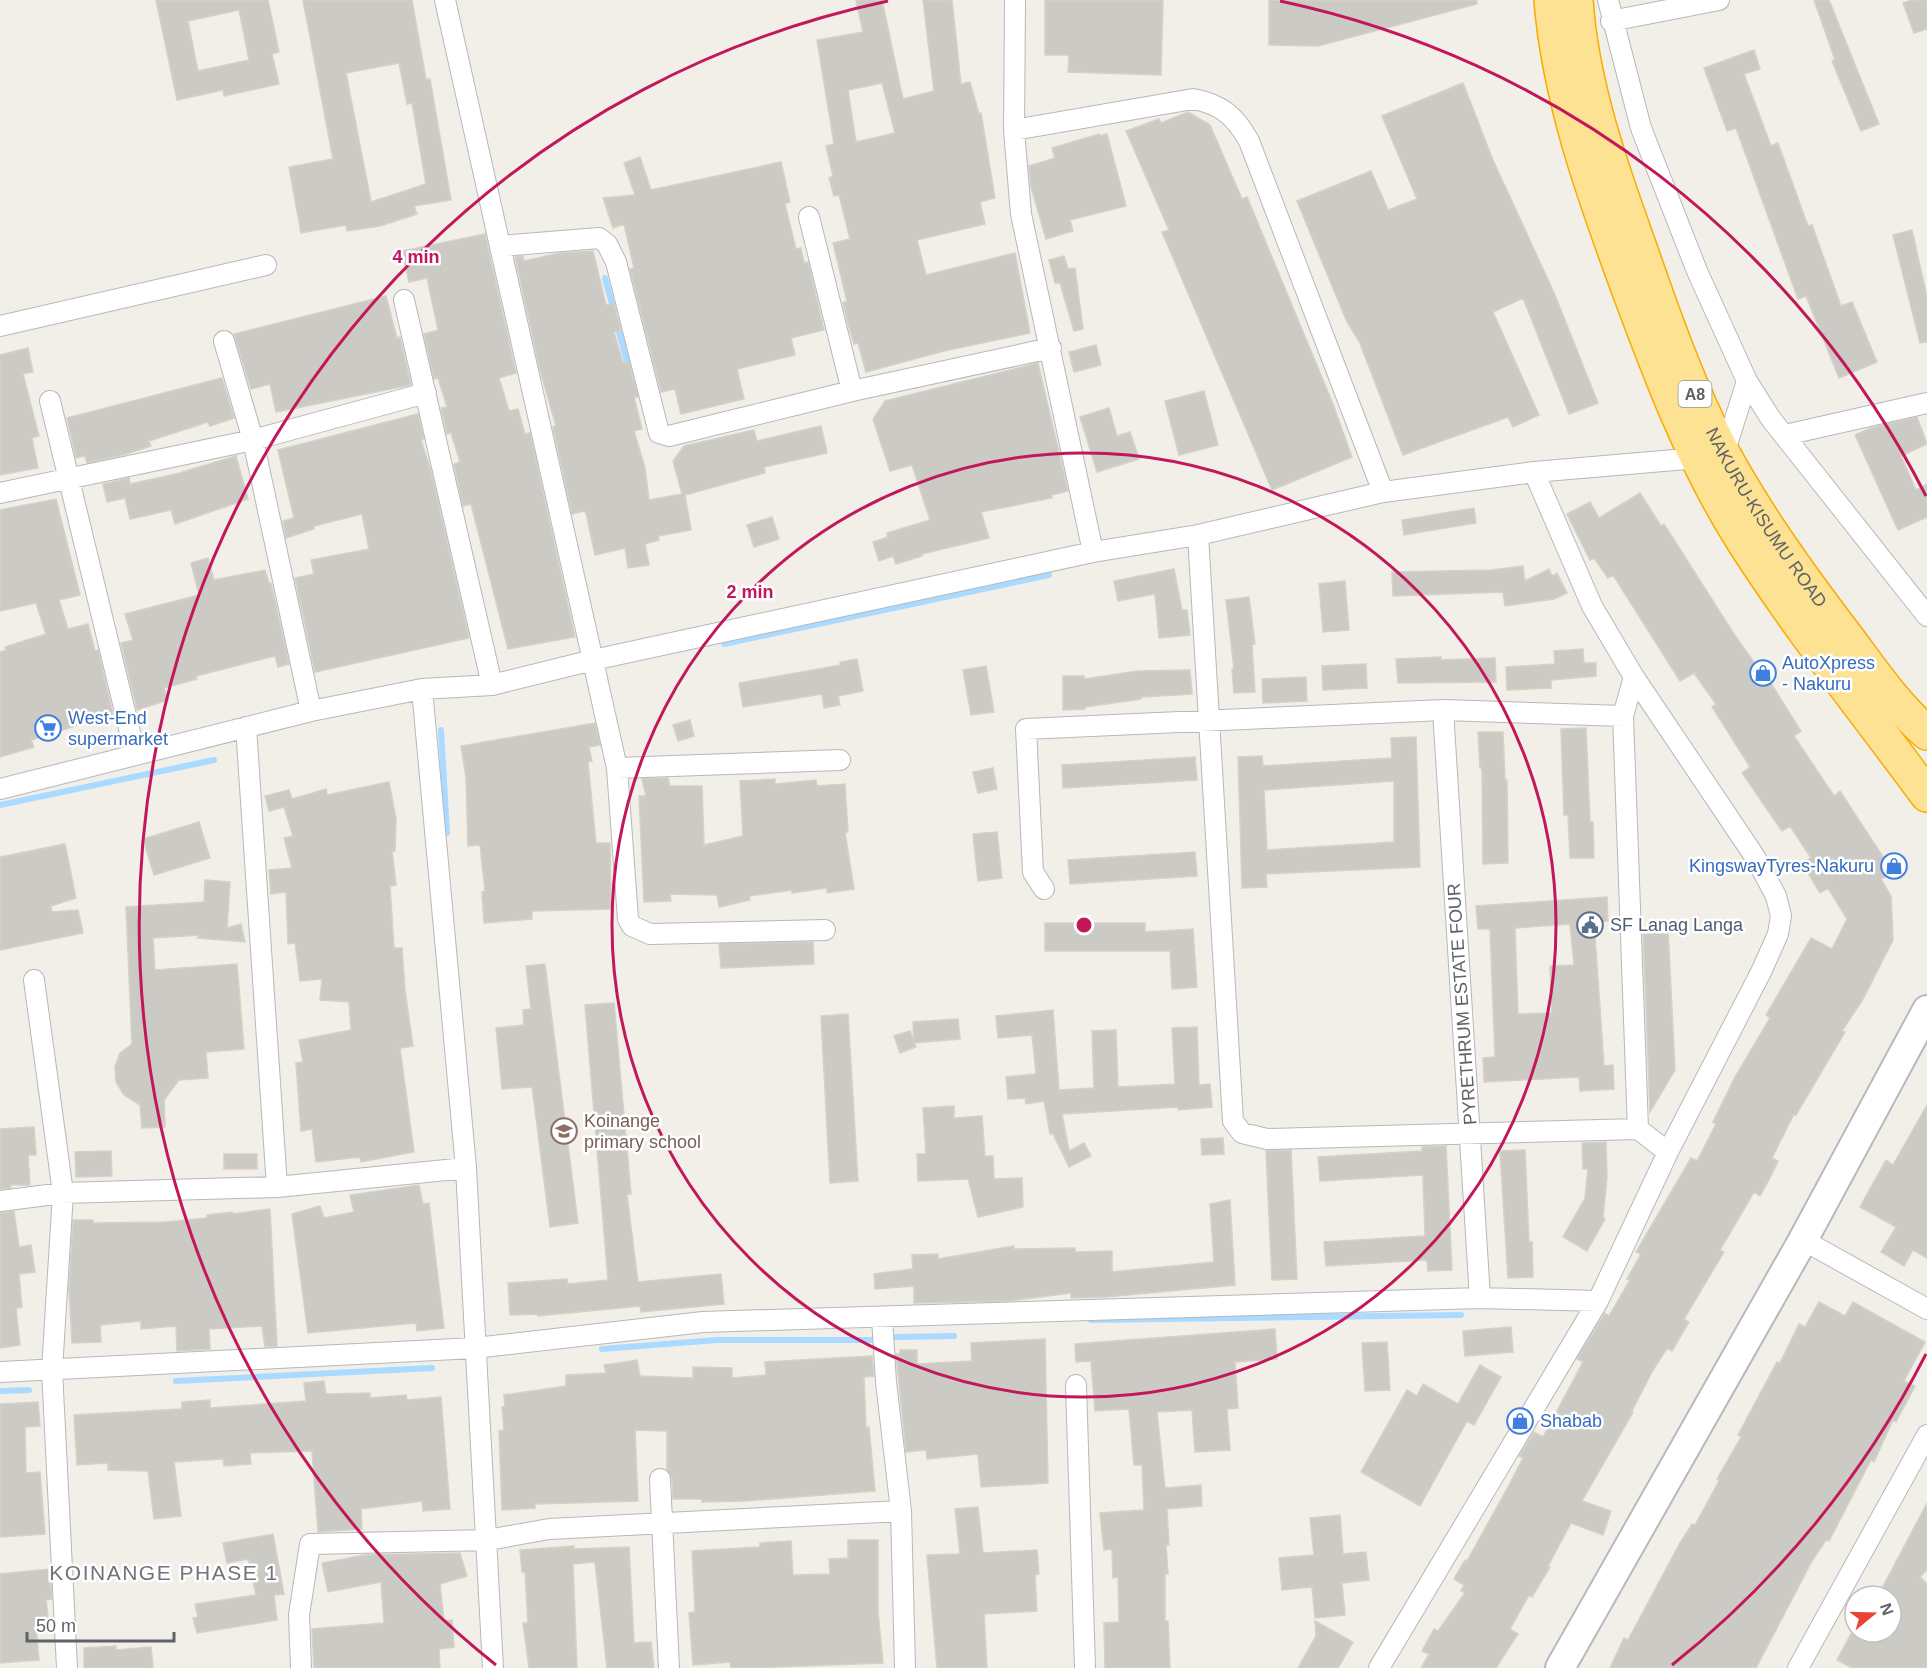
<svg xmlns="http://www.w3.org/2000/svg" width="1927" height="1668" viewBox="0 0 1927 1668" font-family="Helvetica,sans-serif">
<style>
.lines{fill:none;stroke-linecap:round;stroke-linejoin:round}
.stream{stroke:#aadaff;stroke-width:6}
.building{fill:#cccac5;stroke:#d6d1c6;stroke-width:1.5;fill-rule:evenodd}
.street-casing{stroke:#b5b8bc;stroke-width:22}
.secondary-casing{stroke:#b6babf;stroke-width:32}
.highway-casing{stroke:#f9ab00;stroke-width:36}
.street{stroke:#fff;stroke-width:20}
.secondary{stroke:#fff;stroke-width:28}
.highway{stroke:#fde293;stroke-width:33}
.ring{fill:none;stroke:#c2185b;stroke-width:3}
.labels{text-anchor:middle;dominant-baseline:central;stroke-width:5;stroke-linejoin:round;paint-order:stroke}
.shield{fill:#fff;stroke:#8f9295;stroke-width:1.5}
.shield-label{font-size:16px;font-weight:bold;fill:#5f6368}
.street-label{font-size:18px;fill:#5f6368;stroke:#fff}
.shop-label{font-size:18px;fill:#366cbe;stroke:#fff;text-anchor:start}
.service-label{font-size:18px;fill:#4e5e75;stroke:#fff;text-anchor:start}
.education-label{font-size:18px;fill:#785e54;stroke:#fff;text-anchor:start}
.quarter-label{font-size:21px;letter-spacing:1.5px;fill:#70757a;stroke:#fff}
.centre{fill:#c2185b;stroke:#fff;stroke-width:3}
.ring-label{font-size:18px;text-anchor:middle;font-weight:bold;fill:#c2185b;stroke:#fff;stroke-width:5;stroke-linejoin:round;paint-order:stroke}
</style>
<rect width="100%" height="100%" fill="#f1efe8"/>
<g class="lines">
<path class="stream" d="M605,278L614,311
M617,324L629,369
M724,644L1049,575
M441,730L447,833
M0,805L214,760
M1091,1320L1461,1315
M896,1337L954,1336
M602,1349L717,1340H873
M176,1381L432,1368
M0,1391L29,1390"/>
</g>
<path class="building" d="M156,0H268L279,52L272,54L279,84L224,96L223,90L177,100ZM239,10L249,60L198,71L188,21Z
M303,0H412L426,79H430L451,200L414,206L417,214L380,226L347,231L346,225L301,233L289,167L333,159ZM399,63L407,104L412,103L426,184L371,202L346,73Z
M856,0H882L903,99L934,91L923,0H952L961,84L970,82L979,114L981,113L995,198L980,202L985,224L917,240L926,275L1015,253L1030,333L944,351L866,372L858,343L854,344L848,324L843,303L847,301L833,243L850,239L839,195L834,196L829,178L833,176L826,146L834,144L817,40L863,32ZM882,83L895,133L856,142L848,90Z
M1045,0H1163L1161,75L1068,72L1069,55H1045Z
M1269,0H1476L1477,4L1318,46L1269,45Z
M1814,0H1829L1879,124L1861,131L1832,61L1835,60Z
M1912,0H1927V29L1914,33L1903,3Z
M1754,50L1760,69L1744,74L1771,146L1778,143L1808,226L1812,225L1841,306L1852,302L1877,362L1839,378L1806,296L1798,299L1736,128L1727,131L1704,68Z
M1463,83L1493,160L1555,295L1598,403L1569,414L1523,298L1493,312L1539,415L1513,427L1508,417L1403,455L1359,341L1347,322L1297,201L1371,171L1388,210L1417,199L1382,116Z
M1188,112L1210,125L1242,199L1247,197L1333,404L1352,457L1272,490L1162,232L1169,230L1126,131L1159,119L1161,123Z
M1099,134V136L1107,134L1126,206L1070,220L1073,231L1046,239L1031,187L1029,166L1055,158L1052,148Z
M640,157L651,190L781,162L790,202L785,204L796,249L801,248L804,263L808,262L824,330L791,338L795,355L737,369L744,399L681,414L675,389L661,392L630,269L634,268L624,224L613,228L603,198L635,195L624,163Z
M1912,230L1927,297V342L1920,343L1893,235Z
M485,234L516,373L499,378L509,411L518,409L525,434L530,433L575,637L508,649L471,504L463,506L454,464L460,462L451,433L447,434L441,408L447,407L438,378L434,379L424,334L438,330L427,278L409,282L402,251Z
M593,251L606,305L614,304L621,331L614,332L623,363L629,362L638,397H634L642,429L634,431L645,468L649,500L682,494L673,461L684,446L754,430L757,441L821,426L827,453L764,467L765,473L685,495L691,530L658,536L659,540L645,544L649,565L628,568L625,548L595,555L586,513L584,511L572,514L553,427L556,426L540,370L515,257L523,256L524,261L559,253Z
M1064,256L1068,269L1075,268L1083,329L1074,331L1060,283H1055L1049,260Z
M386,296L397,338L400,337L411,385L276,412L270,384L251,389L234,334Z
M1096,345L1101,365L1074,372L1069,352Z
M28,348L33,372L23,374L39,436L32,438L38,468L0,475V355Z
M1038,363L1068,491L1052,495V498L981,512L989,538L922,554V556L896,564L893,556L879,561L873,542L888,537L887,533L930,520L912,465L890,471L873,419L885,401Z
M222,378L234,418L210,426L208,422L149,441L151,446L123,455L87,463L85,456L76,458L67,418Z
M1204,391L1218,445L1179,455L1165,401Z
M1109,408L1117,436L1130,432L1139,459L1097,472L1080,417Z
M418,414L424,439L421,440L431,471L469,638L315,672L295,578L314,574L311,560L369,549L362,514L314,526V529L286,538L283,521L294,518L278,450Z
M1917,417L1927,444L1901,456L1916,490L1927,484V517L1898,530L1855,435L1871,428Z
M236,456L248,499L175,524L171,510L130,519L125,498L107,502L103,484L129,478L130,484L176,474Z
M1640,493L1661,526L1664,524L1734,634L1763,675L1765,674L1801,731L1794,736L1834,796L1840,791L1893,872L1881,879L1891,896L1893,940L1863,999L1842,1031L1845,1032L1796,1115L1794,1114L1772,1158L1778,1161L1770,1178L1760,1196L1754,1192L1720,1250L1724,1252L1684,1319L1689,1322L1672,1351L1667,1348L1652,1372L1632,1411L1633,1412L1582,1501L1611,1511L1603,1535L1571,1523L1548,1566L1550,1567L1532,1597L1529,1595L1510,1629L1518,1634L1496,1668H1421L1429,1654L1422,1651L1434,1629L1438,1631L1465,1593L1461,1591L1464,1585L1454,1579L1465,1560L1467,1561L1508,1487L1523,1458L1519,1456L1534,1432L1543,1437L1583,1362L1577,1359L1605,1313L1609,1316L1630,1280L1627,1279L1641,1254L1636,1252L1691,1158L1697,1161L1716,1124L1713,1122L1735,1077L1770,1018L1766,1015L1811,938L1832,949L1847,919L1828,888L1820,893L1802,863L1811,858L1790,826L1782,831L1742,773L1750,767L1712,707L1716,704L1694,673L1680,681L1613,575L1608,578L1594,558L1590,560L1567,514L1590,502L1599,518Z
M56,499L80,595L59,600L68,629L88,624L95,651L98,650L113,714L31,740L34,747L0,757V652L6,650L5,647L46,634L36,603L0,611V510Z
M1474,508L1476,523L1404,535L1402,520Z
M772,517L779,539L754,547L747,525Z
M208,558L214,580L265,570L269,583H271L289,664L278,667L275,656L196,676L197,679L164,688L168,700L137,710L121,643L133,640L125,614L199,595L191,563Z
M1523,566L1525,581L1549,569L1552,576L1557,573L1567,593L1554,599L1505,606L1503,592L1393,596L1392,572L1491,570Z
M1174,569L1182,610H1187L1190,635L1159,638L1155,594L1118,601L1114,581Z
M1345,581L1349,630L1323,632L1319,584Z
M1249,597L1255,644L1252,645L1255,692L1234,693L1232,669H1234L1226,600Z
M1583,649L1584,663H1596V676L1551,680V688L1507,690L1506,667L1555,664L1554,651Z
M1441,657V660L1495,658L1496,682L1398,683L1396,659Z
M857,659L863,691L838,696L840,705L824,708L822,694L743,707L739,683L841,665L840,662Z
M1366,664L1367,688L1323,690L1322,666Z
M986,666L994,712L971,715L963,670Z
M1190,670L1192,694L1141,697V699L1085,707V709L1063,710V676H1084V679L1138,671Z
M1306,677L1307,701L1263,703L1262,679Z
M690,720L694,736L678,741L673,725Z
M595,723L600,745L589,747L592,761L588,762L596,843H610L611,909L532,911V919L484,923L482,892L485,891L480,845L468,846L466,777L461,746Z
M1586,728L1590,822H1593L1594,858H1570L1568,815H1564L1561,729Z
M1478,732H1503L1505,780H1507L1508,863L1483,864L1482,768H1480Z
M1416,737L1420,867L1266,874L1267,887L1242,888L1238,757L1262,756L1263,766L1392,758L1391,738ZM1394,781V842L1267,850L1264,790Z
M1195,757L1197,780L1063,788L1062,765Z
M993,768L997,789L978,793L973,772Z
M668,778L670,786H702L704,845L743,836L740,781L775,779V784L816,780L817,786L845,784L848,832H845L854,889L827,893V888L792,893V890L749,896L750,900L719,907L717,895L670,894L671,901L644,902L639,796H646L642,779Z
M389,782L396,818L395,851L392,850L396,885L390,886L394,948H402L405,990L413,1046L400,1048L414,1152L361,1162L360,1157L316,1162L312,1129L301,1131L296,1063L303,1062L299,1040L351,1030L349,1002L320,1000L322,979L300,981L295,943L288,944L286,892L271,894L269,870L292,868L284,838L293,836L284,807L269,811L265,796L289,790L292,799L326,789L327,795Z
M199,822L210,858L154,875L143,839Z
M997,832L1002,878L978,881L973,834Z
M65,844L76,898L51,906L52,912L78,910L83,933L0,950V857Z
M1195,852L1197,876L1070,884L1068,860Z
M205,880L230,882L227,928L241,924L245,942L197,938L200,935L153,938L155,970L237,964L244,1049L206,1052L208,1078L179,1080L164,1100L165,1127L142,1128L140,1105L124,1095L116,1082L115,1067L120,1053L132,1044L126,907L204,902Z
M1607,897L1608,921L1594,922L1604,1066L1613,1065L1614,1089L1580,1091L1579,1077L1484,1082L1483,1058L1495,1057L1490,929H1478L1476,906ZM1570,924L1574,965L1550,966L1552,1013L1518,1014L1515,928Z
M1045,923H1145V932L1193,929L1197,987L1172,989L1170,951H1045Z
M1668,928L1675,1070L1650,1112L1643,930Z
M813,942L814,964L721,968L719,944Z
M545,964L578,1223L550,1227L532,1087L502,1089L496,1028L524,1025L523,1010L531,1009L526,966Z
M614,1003L631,1194H627L638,1282L721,1274L724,1304L641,1312L640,1306L538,1316L537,1314L510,1315L508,1283L567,1279L568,1284L608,1280L585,1005Z
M1053,1010L1059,1090L1094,1088L1092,1031L1116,1030L1118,1087L1175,1084L1172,1028L1197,1027L1199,1085L1210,1084L1212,1107L1178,1110V1107L1062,1114L1069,1151L1084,1143L1091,1156L1069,1167L1053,1134H1050L1044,1101L1026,1104L1025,1098L1008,1099L1006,1077L1036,1074L1032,1035L998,1038L996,1016Z
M848,1014L858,1181L830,1183L821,1016Z
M958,1019L960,1039L914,1043L913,1022Z
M910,1031L916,1047L900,1053L894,1036Z
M1927,1105V1258L1913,1250L1904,1266L1881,1252L1896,1227L1860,1207L1886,1160L1893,1165Z
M954,1106V1118L982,1116L985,1156H993L994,1179L1022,1178L1023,1207L978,1217L968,1179L918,1181L917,1154H926L923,1108Z
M34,1127L36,1155H28L30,1185H10L11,1188L0,1189V1129Z
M1223,1138L1224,1154L1202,1155L1201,1139Z
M1606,1142L1607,1177L1603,1217L1605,1219L1587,1251L1563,1237L1585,1198L1588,1169H1583L1582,1143Z
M1446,1146L1452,1270L1428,1271L1427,1260L1326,1266L1324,1242L1425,1236L1423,1178V1175L1320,1181L1318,1157L1422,1151V1147Z
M1291,1150L1297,1279L1272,1280L1266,1151Z
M1525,1150L1529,1242H1532L1533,1277L1508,1278L1500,1151Z
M111,1151L112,1176L76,1177L75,1152Z
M224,1154H257V1169H224Z
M419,1185L423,1204L429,1203L444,1328L417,1331L416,1323L308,1333L292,1214L320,1206L324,1218L354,1212L350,1195Z
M1230,1200L1235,1285L1106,1297L1071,1298V1293L1007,1301L914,1303V1286L875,1289L874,1274L913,1269L912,1255L938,1254V1259L1014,1246V1249L1075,1248V1252L1112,1251V1272L1214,1262L1210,1204Z
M270,1209L277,1346L265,1347L262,1326L209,1329L210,1349L177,1351L176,1326L141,1329V1321L100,1325L101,1342L72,1343L69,1289L73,1220H93V1223L165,1222L207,1218V1215L232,1212V1214Z
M14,1211L19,1247L31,1245L35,1272L19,1274L22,1307L16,1308L20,1345L0,1348V1213Z
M1819,1302L1845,1316L1853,1302L1925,1342L1904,1381L1915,1386L1896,1422L1893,1420L1874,1462L1871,1460L1829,1541L1826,1540L1812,1561L1756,1668H1610L1624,1638L1628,1640L1680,1543L1692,1524L1695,1525L1719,1481L1717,1479L1741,1437L1738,1435L1777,1362L1780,1363L1799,1324L1805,1327Z
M1511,1327L1513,1352L1465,1356L1463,1331Z
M1275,1329L1277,1359L1235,1362L1238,1408L1227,1409L1230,1450L1195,1452L1192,1410L1157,1412L1165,1488L1201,1485L1202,1506L1167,1509L1169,1545H1166L1168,1574H1165V1621H1168L1170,1668H1105L1104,1623L1119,1622L1118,1577L1113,1578L1112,1549L1104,1550L1100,1513L1144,1510L1142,1465H1134L1129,1409L1095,1411L1091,1361L1076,1362L1075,1344Z
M1045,1339L1048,1483L981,1487L978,1454L927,1459L926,1450L906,1452L896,1354H900V1350H917V1364L972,1361L971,1343Z
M1387,1342L1390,1390L1365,1391L1362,1343Z
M872,1356L874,1376L864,1377L866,1428L869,1427L875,1491L744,1501L702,1502V1499H673L672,1478L667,1470V1431L635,1430L638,1501L535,1504V1508L502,1510L499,1431L504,1430L502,1407L505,1406L504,1395L566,1386V1375L606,1373L604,1365L637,1360L640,1376L693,1378V1367L732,1368V1378L766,1375L765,1362Z
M1480,1365L1501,1377L1474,1425L1467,1421L1420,1506L1361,1472L1407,1390L1417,1396L1423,1384L1458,1404Z
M324,1381L326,1394L370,1393V1398L406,1395L407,1400L441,1397L450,1509L423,1511L422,1501L361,1509L362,1529L318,1532L312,1451L250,1453L251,1464L224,1466L223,1459L174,1462L181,1516L154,1519L148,1471L108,1470V1463L77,1465L74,1415L182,1409V1402L210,1400V1408L306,1401L304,1383Z
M38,1402L40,1426L25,1427L26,1473L40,1472L45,1534L0,1537V1404Z
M1927,1503V1570L1920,1577L1927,1584V1668H1852L1837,1660L1852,1632H1891V1596H1878Z
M978,1507L983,1553L1037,1550L1039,1574L1035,1575L1037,1611L984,1614L987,1668H937L927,1555L960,1554L955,1509Z
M1340,1515L1343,1554L1366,1552L1369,1580L1342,1583L1345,1615L1315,1618L1312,1587L1282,1590L1279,1558L1314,1555L1310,1518Z
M273,1534L284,1594L274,1595L277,1620L197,1633L193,1618L198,1617L195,1604L256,1595L248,1559L227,1563L223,1543Z
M848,1540H878V1612L883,1663L751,1668H731L730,1662L693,1665L689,1613L695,1612L692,1551L760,1547V1543L791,1541L793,1575L830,1574L829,1559L848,1558Z
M574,1546V1549L629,1547L634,1643L651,1642L654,1668H607L595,1562L573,1564L577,1668H529L523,1623H528L525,1572H522L520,1550Z
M460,1553L467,1576L440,1584L444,1621L452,1620L454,1647L439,1649L440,1668H314L312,1629L384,1623L381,1582L328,1592L322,1563L365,1555Z
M50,1569L52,1599L46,1600L49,1626L36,1627L39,1660L0,1663V1574Z
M1315,1621L1353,1642L1338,1668H1298L1316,1636Z
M116,1646V1650L151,1647L153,1668H84V1648Z"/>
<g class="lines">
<g class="street-casing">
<path id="street" d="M445,0L500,246L599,238L607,244L616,262L659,433L669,436L852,391L1051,348
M1015,0L1014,130L1021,214L1093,552
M1608,0L1641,128L1697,271L1747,381L1771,419L1927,616
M1611,21L1719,0
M1014,130L1193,99C1221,104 1235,116 1249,141L1383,492
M809,217L852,391
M500,246L617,768L628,919L632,926L650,934L825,930
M404,300L492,685
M0,326L266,265
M224,341L253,440L311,711
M50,401L135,753
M1785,435L1927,403
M1724,454L1747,381
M0,493L253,440L426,393
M1198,535L1233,1121L1242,1133L1267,1139L1638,1129L1668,1152
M1634,677L1623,716L1638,1129
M422,689L466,1168L493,1668
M246,727L277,1187
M617,768L840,760
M0,789L311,711L422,689L492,685L593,660L1093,552L1198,535L1383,492L1534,472L1698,458
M1044,889L1033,872L1026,729L1443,710
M34,980L63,1193L52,1370L67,1668
M0,1201L63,1193L277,1187L466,1168
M1803,1240L1927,1309
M1480,1298L1443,710L1623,716
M882,1318L886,1382L901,1511L905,1668
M0,1372L475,1348L703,1322L1480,1298L1598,1301
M1076,1385L1085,1668
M660,1479L669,1668
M301,1668L299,1615L310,1544L488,1540L549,1529L901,1511
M1379,1668L1598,1301L1668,1152L1761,972L1778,934L1781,916L1776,896L1755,857L1634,677L1592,606L1534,472
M1798,1668L1927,1435"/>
</g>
<g class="secondary-casing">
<path id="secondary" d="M1560,1668L1803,1240L1927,1010"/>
</g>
<g class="highway-casing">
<g id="highway">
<path d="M1551,0C1559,97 1592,190 1625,280C1658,369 1692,461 1743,541C1799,629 1865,711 1927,795"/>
<path id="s1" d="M1576,0C1581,77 1607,156 1633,228C1660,305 1686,383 1724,455C1759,519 1802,578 1846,636C1871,669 1895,705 1927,733"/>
</g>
</g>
<use href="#street" class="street"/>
<use href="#secondary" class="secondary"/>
<use href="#highway" class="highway"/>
</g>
<g class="ring">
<circle cx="1084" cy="925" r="472"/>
<path d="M1926 1354A945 945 0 0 1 1672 1665M496 1665A945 945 0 0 1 888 1M1280 1A945 945 0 0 1 1926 496"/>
</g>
<defs>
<g id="shop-ring" transform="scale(1.35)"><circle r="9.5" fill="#fff" stroke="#3f7fe0" stroke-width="1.5"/><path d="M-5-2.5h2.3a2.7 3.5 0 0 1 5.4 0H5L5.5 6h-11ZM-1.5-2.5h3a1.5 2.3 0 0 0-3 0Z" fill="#3f7fe0"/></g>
<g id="supermarket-ring" transform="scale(1.35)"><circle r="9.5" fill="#fff" stroke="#3f7fe0" stroke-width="1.5"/><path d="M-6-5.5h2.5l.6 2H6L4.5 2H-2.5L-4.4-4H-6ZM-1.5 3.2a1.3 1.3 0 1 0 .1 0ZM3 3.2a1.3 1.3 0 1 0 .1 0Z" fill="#3f7fe0"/></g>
<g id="civic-ring" transform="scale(1.35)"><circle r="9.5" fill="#fff" stroke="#5c6f8a" stroke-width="1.5"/><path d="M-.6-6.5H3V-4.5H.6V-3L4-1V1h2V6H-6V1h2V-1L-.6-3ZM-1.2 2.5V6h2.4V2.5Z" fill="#5c6f8a"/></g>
<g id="school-ring" transform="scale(1.35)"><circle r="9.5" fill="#fff" stroke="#8d6e63" stroke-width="1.5"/><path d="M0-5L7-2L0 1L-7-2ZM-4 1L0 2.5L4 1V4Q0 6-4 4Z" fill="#8d6e63"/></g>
</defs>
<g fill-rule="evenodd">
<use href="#shop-ring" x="1763" y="673"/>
<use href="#supermarket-ring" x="48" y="728"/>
<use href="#shop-ring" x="1894" y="866"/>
<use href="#civic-ring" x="1590" y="925"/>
<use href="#school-ring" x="564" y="1131"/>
<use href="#shop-ring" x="1520" y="1421"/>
</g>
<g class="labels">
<rect class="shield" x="1678.5" y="381" width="33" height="26" rx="4.5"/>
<g class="shield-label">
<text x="1695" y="394">A8</text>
</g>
<g class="street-label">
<text stroke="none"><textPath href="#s1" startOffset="556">NAKURU-KISUMU ROAD</textPath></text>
<text transform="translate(1462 1004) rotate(-94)">PYRETHRUM ESTATE FOUR</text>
</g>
<g class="shop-label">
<text x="1782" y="663">AutoXpress<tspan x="1782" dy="21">- Nakuru</tspan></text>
<text x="68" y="718">West-End<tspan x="68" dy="21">supermarket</tspan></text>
<text x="1874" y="866" text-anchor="end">KingswayTyres-Nakuru</text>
<text x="1540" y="1421">Shabab</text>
</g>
<g class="service-label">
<text x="1610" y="925">SF Lanag Langa</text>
</g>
<g class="education-label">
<text x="584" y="1121">Koinange<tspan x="584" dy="21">primary school</tspan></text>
</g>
<g class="quarter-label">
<text x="164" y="1572">KOINANGE PHASE 1</text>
</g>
</g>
<circle cx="1084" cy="925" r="9" class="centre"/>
<g class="ring-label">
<text x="416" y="263">4 min</text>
<text x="750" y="598">2 min</text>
</g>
<g transform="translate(1873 1614) rotate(71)"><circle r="28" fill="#ffffff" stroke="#bfc1c3" stroke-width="1.5"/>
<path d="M0-4.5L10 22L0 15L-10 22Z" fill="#ea4335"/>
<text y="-9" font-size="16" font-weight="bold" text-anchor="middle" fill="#5f6368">N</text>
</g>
<path d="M27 1632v9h147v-9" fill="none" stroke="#5f6368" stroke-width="3"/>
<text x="36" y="1632" font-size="18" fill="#5f6368" stroke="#ffffff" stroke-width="4.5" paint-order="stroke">50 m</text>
</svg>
